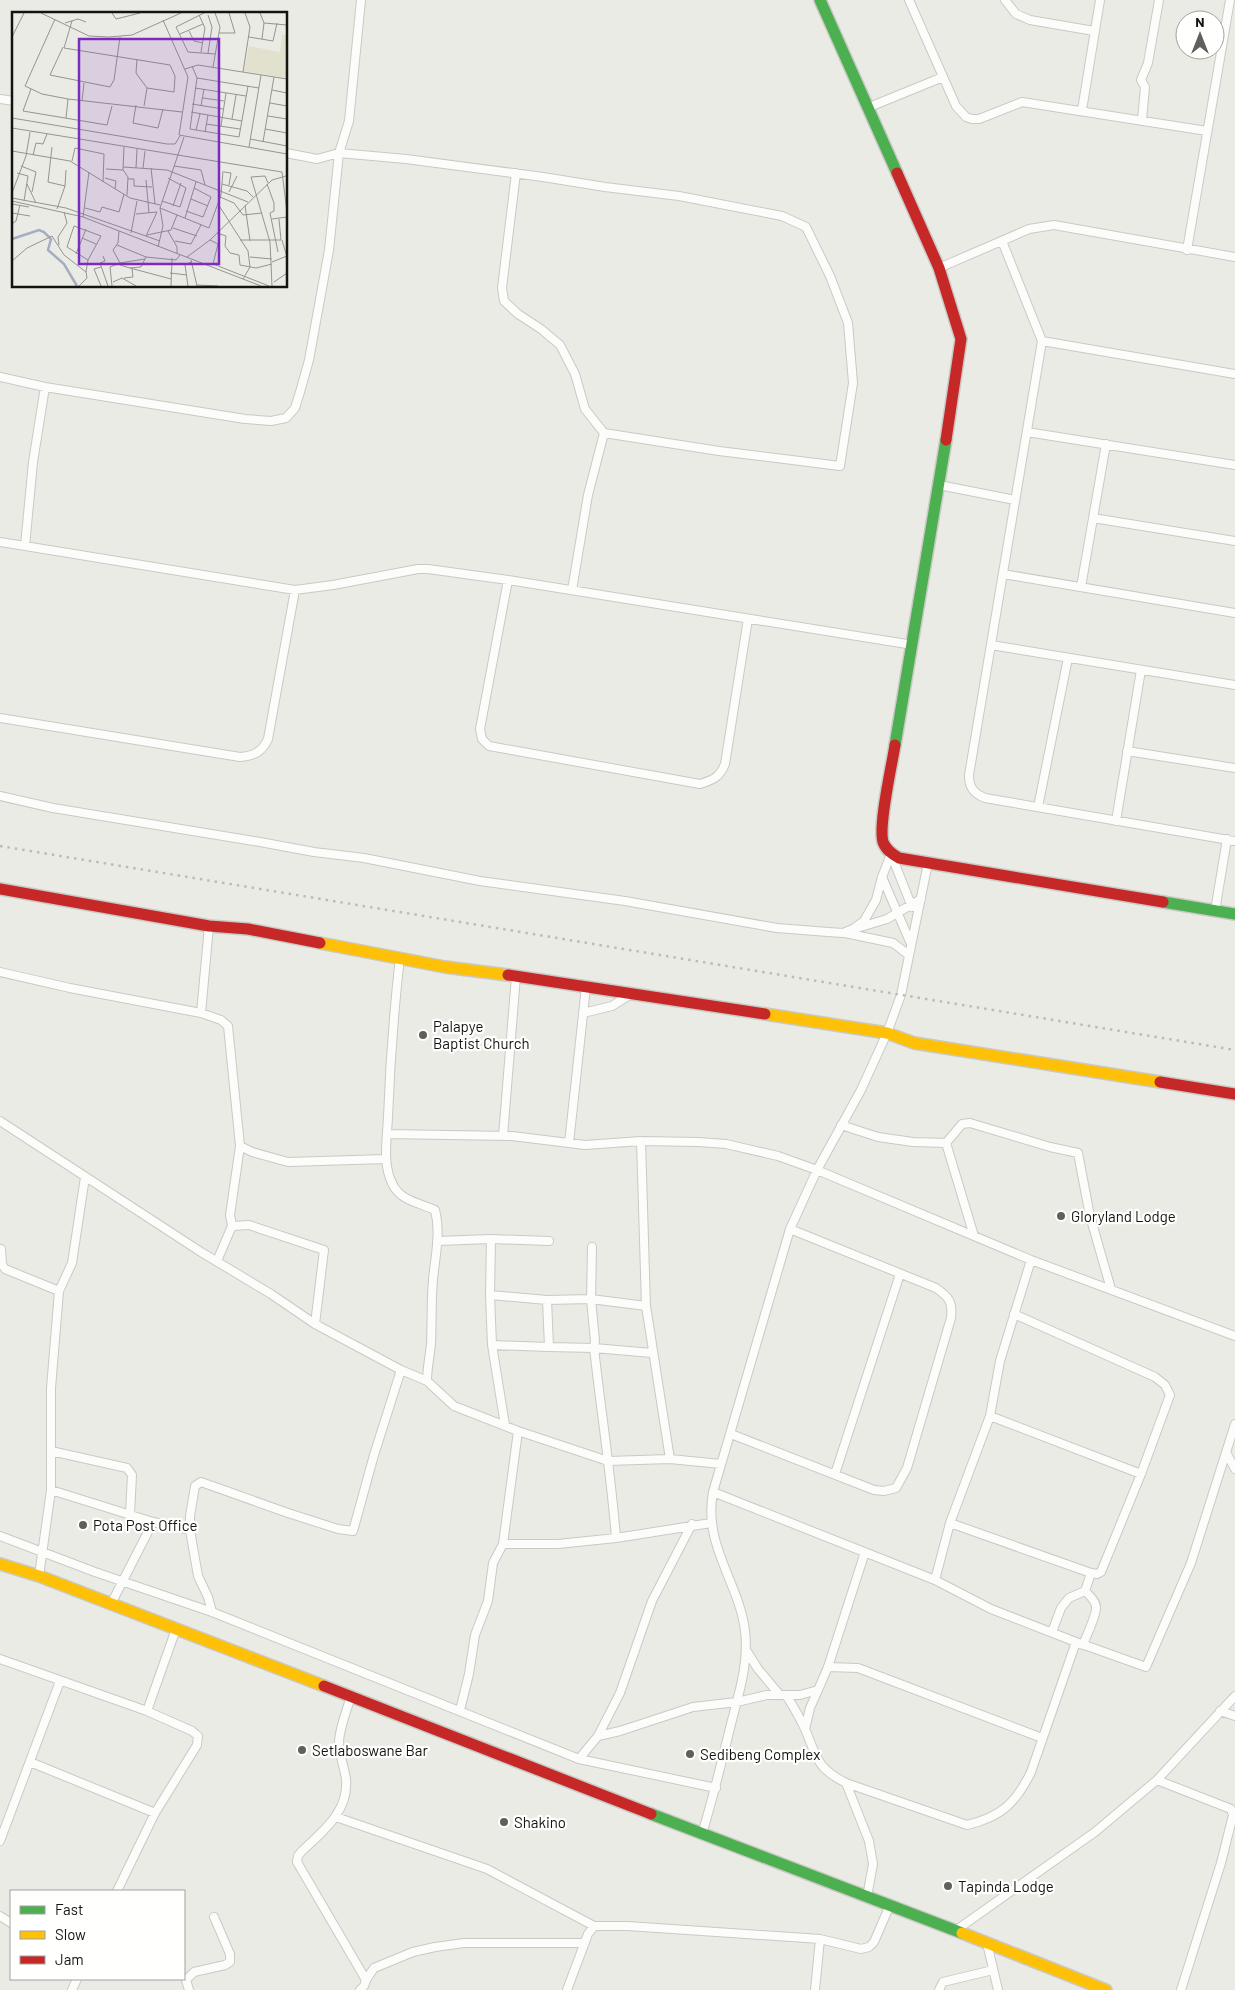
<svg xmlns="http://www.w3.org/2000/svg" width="1235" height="1990" viewBox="0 0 1235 1990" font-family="Barlow,sans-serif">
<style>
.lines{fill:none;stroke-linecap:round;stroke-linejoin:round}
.street-casing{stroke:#c9c9c5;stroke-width:10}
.fast-casing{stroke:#c9c9c5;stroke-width:14}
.slow-casing{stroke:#c9c9c5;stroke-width:14}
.jam-casing{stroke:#c9c9c5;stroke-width:14}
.street{stroke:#fcfcfb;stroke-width:8}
.fast{stroke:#4caf50;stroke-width:11}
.slow{stroke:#ffc107;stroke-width:11}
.jam{stroke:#c62828;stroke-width:11}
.rail{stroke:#bbbbb9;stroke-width:2.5;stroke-dasharray:2.5 5;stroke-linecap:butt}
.poi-dot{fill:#5f5f5b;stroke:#fffffe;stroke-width:2}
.labels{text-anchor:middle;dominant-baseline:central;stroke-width:4.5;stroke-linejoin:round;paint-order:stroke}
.poi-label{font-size:15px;fill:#131310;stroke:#fffffe;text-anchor:start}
.inset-river{fill:none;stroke:#a5adc0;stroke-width:2.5}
.inset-road{fill:none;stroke:#959590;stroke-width:1}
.view{fill:#7b2cbf;fill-opacity:0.15;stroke:#7b2cbf;stroke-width:2.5}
.inset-edge{fill:none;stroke:#131310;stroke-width:2.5}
</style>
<rect width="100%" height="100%" fill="#ebebe6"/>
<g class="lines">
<g class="street-casing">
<path id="street" d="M909,0L956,106L966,117L972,119H979L1022,102L1207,131
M1005,0L1016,14L1030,20L1094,31
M0,99L14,101
M867,108L943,77
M1082,110L1100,0
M1142,120L1145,87L1141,80L1148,63L1159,0
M286,153L317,159L339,153L406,159L543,177L605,187L679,196L782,216L806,227L830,276L848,323L853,383L840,466L719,451L604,433
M516,173L502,288L504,301L518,314L541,329L560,345L575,374L585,409L604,433L588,495L572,590
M1002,241L1042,341L1235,374
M1187,250L1230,0
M939,268L1029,229L1054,225L1235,257
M1042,341L969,775C969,787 973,793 985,798L1235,841
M0,377L45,387L245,419L271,421L286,418L295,408L300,392L309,360L329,250L339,153L349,121L361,0
M1027,432L1235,465
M939,485L1015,500
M1093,518L1235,541
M0,542L295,590L333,585L418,569H428L508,580L913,645
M25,546L33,462L45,387
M1003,574L1235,613
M508,580L480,729L482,739L489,746L700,784C713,780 720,777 725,764L748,619
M1081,587L1106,444
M991,645L1235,685
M0,718L240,757C254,756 262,752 268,739L295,590
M1127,751L1235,768
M0,796L53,808L260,842L314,852L364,858L480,881L625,901L777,928L828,932L843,933L853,929L864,921L876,900L882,877L891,854
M1038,807L1068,658
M1116,821L1141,670
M891,854L912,907
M882,877L911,944
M1215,911L1227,839
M857,928L887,919L921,899
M845,933L893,943L909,955
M400,957C394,1010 390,1063 388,1117C387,1139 382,1165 393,1185C401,1201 420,1203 435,1210C441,1233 435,1257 433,1280C431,1301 432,1322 431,1343C430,1356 427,1368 427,1381
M0,972L70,988L201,1013L221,1020L228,1026L240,1146L230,1215L232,1226L217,1261
M201,1013L209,926
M583,1013L612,1006L631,994
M0,1121L201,1252L271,1294L315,1324L401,1370L427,1381L454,1406L518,1431L608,1461L670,1459L721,1464
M841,1125L878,1137L913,1142L946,1143L962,1124L970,1123L1050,1147L1078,1153L1090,1216L1111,1289
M387,1134L512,1136L585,1145L641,1141L698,1142L726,1144L778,1156L817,1170L1031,1260L1235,1336
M503,1136L516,976
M641,1141L646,1306L670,1459
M569,1143L586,987
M946,1143L974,1236
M240,1146L252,1152L288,1162L386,1159
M232,1226L249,1225L324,1250L315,1324
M491,1239L549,1241
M437,1241L491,1239L490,1295L547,1300L591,1299L646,1306
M592,1247L591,1299L595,1341L594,1348C601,1411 611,1474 616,1538
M1,1249L2,1264L5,1269L59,1291
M490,1295L492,1345L505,1425
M547,1300L549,1347L594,1348L652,1353
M492,1345L549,1347
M990,1416L1141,1474
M731,1434L874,1490L884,1491L896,1488L907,1468L951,1318C953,1302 949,1297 936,1288L790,1229
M51,1451L127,1468L132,1475L130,1514
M1227,1454L1235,1469
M835,1474L900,1274
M51,1490L153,1522L190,1530V1516L195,1486L201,1482L288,1513L338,1529L353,1531L374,1455L401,1370
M713,1492L935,1580L991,1609L1076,1642L1146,1667L1191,1563L1235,1424
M950,1523L1091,1573L1097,1574L1101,1572L1141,1474L1170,1395L1165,1385L1155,1377L1014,1314
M190,1530L198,1576L208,1597L212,1612
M0,1536L95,1572L212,1612L579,1759L716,1788
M503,1544H558L616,1538L711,1523
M39,1576L51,1490V1388L59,1291L72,1263L85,1177
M935,1580L950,1523L990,1416L1000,1361L1031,1260
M111,1604L153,1522
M1052,1632L1061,1608L1069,1598L1085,1591L1091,1573
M1083,1645C1086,1636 1097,1615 1096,1607C1096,1601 1089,1595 1085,1591
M746,1650L758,1669L779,1694
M0,1659L147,1711L192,1731L198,1736L197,1745L155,1813L117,1891
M828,1667L858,1668L1042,1738
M786,1695C793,1706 800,1718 805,1729C817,1757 816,1768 846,1783L967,1825C1001,1817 1016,1803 1031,1772L1076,1642
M351,1696C347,1710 340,1726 339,1741C339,1754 344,1766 346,1779C349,1812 322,1832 301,1852L298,1856L297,1862L366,1980L364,1986L360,1990
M460,1710L469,1674L475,1635L488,1601L493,1563L503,1544L518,1431
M147,1711L176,1629
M1220,1711L1235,1716
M805,1729L810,1708L818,1690
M598,1736L620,1731L693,1707L737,1702L767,1695H800L818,1690L828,1667L865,1552
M579,1759L598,1736L620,1693L652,1601L692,1524
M30,1762L155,1813
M1157,1780L1231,1809L1233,1815L1221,1863L1181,1990
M846,1783L869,1841L873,1864L867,1897
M336,1817L487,1869L594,1926H628L820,1939L861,1949L869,1947L874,1942L890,1905
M702,1834C713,1798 722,1761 731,1724C739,1693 749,1663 745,1631C739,1582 703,1546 713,1492L790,1229L817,1170L861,1090L887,1033L901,995L928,863
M0,1841L60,1681
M0,1916L11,1923
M955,1931L1095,1832L1157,1780L1235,1696
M987,1943L998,1990
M366,1980L374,1968L413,1952L435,1947L464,1943H585
M72,1990L77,1979
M189,1990L186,1980L194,1972L225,1965L230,1962V1954L214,1917
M567,1990L588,1934L594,1926
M815,1990L820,1939
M939,1990L943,1982L993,1970"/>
</g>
<g class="fast-casing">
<path id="fast" d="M820,0L897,173
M895,745L946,440
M1163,902L1235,914
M651,1814L962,1933"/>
</g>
<g class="slow-casing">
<path id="slow" d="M320,943L445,967L508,975
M765,1014L887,1033L914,1043L1160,1082
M0,1564L39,1576L324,1686
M962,1933L1106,1990"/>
</g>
<g class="jam-casing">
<path id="jam" d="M897,173L939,268L961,339L946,440
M895,745C892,765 878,825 883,842C886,850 892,854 899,858L1163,902
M0,889L209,926L248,929L320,943
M508,975L765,1014
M1160,1082L1235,1094
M324,1686L651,1814"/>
</g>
<use href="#street" class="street"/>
<use href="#fast" class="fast"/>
<use href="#slow" class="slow"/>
<use href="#jam" class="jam"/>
<path class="rail" d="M0,846L1235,1050"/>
</g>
<g class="poi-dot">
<circle cx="423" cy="1035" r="5"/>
<circle cx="1061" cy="1216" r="5"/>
<circle cx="83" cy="1525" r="5"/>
<circle cx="302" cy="1750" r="5"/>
<circle cx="690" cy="1754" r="5"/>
<circle cx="504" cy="1822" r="5"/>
<circle cx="948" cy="1886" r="5"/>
</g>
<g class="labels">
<g class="poi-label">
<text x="433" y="1026">Palapye<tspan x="433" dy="17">Baptist Church</tspan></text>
<text x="1071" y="1216">Gloryland Lodge</text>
<text x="93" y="1525">Pota Post Office</text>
<text x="312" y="1750">Setlaboswane Bar</text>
<text x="700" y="1754">Sedibeng Complex</text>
<text x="514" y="1822">Shakino</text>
<text x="958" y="1886">Tapinda Lodge</text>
</g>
</g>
<g transform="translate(12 12)">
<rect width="275" height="275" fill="#ebebe6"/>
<path d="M270,23H275V66L232,59L237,34L268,40Z" fill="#e1e1cd"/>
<path class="inset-river" d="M0,227L27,218L32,220L39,227L36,238L52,252L65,274"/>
<path class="inset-road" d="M29,1L77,24L97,25L120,23L169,1M100,1L104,7L128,1M192,1L164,15L176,40L203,42M248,1L252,11L275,13M187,3L193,16L189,40M196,3L200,15L196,41M43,7L13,74L30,82L56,87L170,100M151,8L176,65L167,123L275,142M60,9L52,36L158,53L163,64L162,80L135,76M53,11L66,7L74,10M177,19L182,29L191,31M207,21H223L217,1M168,22L191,12M0,25L12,1M237,25L261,29L265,11M250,27L252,11M51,35L38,63L98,75L102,68L108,25M125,47L124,61L135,76L132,94M180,54L185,66L247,76M201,55L208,15L203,1M173,57L186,53L275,67M231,60L238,15L233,1M185,66L178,117L227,125L236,74M183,76L234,84M19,77L11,99L95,113L100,94M260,78L275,81M191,86L212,89M70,89L72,71M258,91L275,94M180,92L211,97M124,93L121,111L146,116L151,97M189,94L192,77M179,100L230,109M256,104L275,107M0,106L155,132H163L168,124M54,106L56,87M220,107L224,83M194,112L228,117M209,114L214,81M0,116L270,160L275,200M253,117L275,121M184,118L188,102M193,120L196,103M238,127L275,134M251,130L262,65M40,135L36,170L53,174M112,135L111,158L116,165L115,183M237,135L249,63M0,139L58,149L118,186L148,193M21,143L24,131L31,132L35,122M60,149L63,136L92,142L91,170M9,154L24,160L20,180M162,154L189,158L193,173M111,155L155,158L236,190M124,156L125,137M131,156L133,139M139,156L143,192M94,157L111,158M212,160L219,161L217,173M5,161L16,164L12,189M93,166L104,169L103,177M116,167H122V174L140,175M134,168L137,201M256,171L253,164L239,165L258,230L260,274M15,172L24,191M210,172L235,179L241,185M255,172L262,191V199L258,201L266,240M217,180L225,164M0,181L14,144L18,120M208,185L222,191L231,203L250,201M0,186L54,196L148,229M179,187L196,194M0,189L71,205L249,274M150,189L168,195L174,176L156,166M0,192L17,195M206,192L236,239L238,255L231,267M233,193L238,229M161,194L169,171M73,196L88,200L90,195L107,200L112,182M148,196L197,216L209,183L211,159M45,197L53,174L54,158M174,199L191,205L199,185L182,176M0,201L18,204M124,202L145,200M71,205L77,160M173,206L184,170M260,207L275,205M0,212L4,209L8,193M161,216L185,224M156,219L165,235V242M119,221L125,189M205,221L214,224L213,234L218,241L227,243L228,253L244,256L260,252M135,223L159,218L165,203M134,224L145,200M70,226L84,232M198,228L206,232L201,252M228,228H269L267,207M270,228L275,245M163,229L179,232L189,213M47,233L46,225L55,211L52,200M105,233L134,245L164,248L168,243M146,235L151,214L148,196L172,125M64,242L74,217M91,244L93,249L88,251L96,274M175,245L198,228L260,168L274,164M238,245L260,247M179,248L185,274M0,249L15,236L40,224L52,243L74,260L75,266L67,274M260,250L275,244M108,251L133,247M201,252L257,274M108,253L118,256L129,255L134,245M118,256L159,267M74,260L76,248L89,224L62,214L55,235L76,248M158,261L175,263M112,266L121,265L120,257M101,270L110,266L124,274M262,270L275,261M185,273L206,274M89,274L82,257L89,255M100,274L98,255L108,251L101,238L106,231L107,219M159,274L160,246M176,274L173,253L179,250"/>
<path class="view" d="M67,27H207V252H67Z"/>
<rect width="275" height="275" class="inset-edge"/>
</g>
<rect x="10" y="1890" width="175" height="90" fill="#fffffe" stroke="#a1a19f"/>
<rect x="20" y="1906" width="25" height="8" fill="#4caf50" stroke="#a1a19f"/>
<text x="55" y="1915" font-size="15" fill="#131310">Fast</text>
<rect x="20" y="1931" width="25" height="8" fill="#ffc107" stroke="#a1a19f"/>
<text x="55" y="1940" font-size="15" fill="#131310">Slow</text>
<rect x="20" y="1956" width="25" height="8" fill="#c62828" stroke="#a1a19f"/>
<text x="55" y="1965" font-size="15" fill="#131310">Jam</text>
<g transform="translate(1200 35)"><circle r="24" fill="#fffffe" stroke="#a1a19f"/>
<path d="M0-4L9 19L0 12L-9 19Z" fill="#5f5f5b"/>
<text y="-8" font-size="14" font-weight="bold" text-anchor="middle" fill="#131310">N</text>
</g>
</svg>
